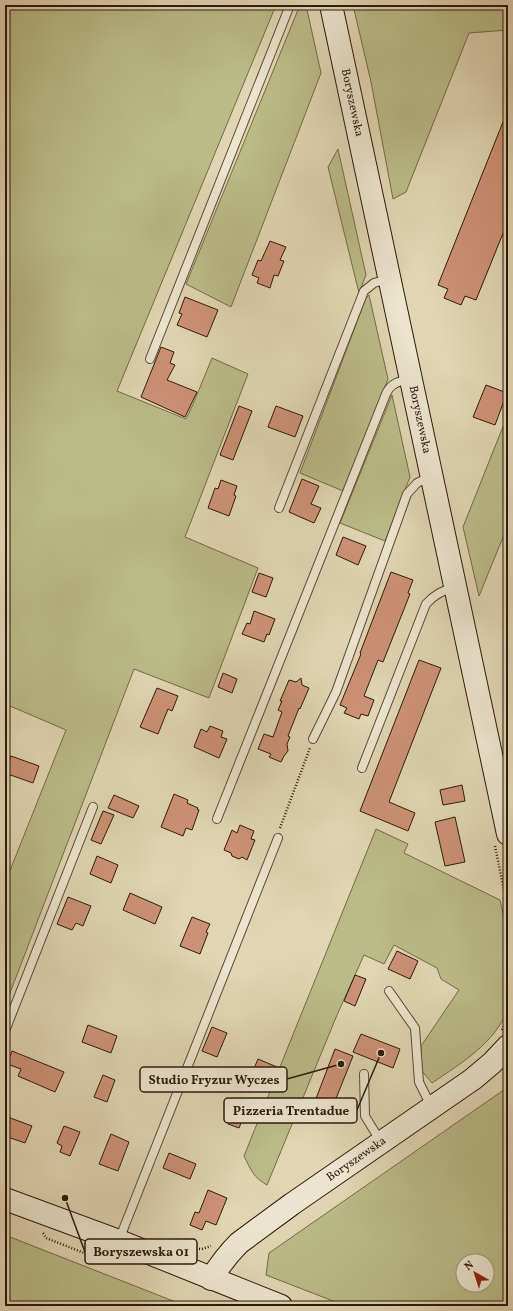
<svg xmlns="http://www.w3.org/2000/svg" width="513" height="1311" viewBox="0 0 513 1311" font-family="Vollkorn,serif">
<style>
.green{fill:#babb87;stroke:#746a48;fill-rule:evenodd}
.building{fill:#cd9276;stroke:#2d190a}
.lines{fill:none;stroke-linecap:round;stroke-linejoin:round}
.lane-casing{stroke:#5a4834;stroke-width:10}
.secondary-casing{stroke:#2d190a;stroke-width:24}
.path{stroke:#2d190a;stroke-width:2.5;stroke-dasharray:1 2;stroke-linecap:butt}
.lane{stroke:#ece4ce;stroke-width:8}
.secondary{stroke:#ece4ce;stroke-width:22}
.labels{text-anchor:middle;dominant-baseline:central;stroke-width:3;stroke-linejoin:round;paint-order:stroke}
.street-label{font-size:12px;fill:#2d190a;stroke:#ece4ce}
.leader{fill:none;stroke:#2d190a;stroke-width:1.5}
.callout-dot{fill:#2d190a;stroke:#ece4ce;stroke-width:1.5}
.callout{fill:#ece4ce;stroke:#2d190a;stroke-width:1.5}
.callout-label{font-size:13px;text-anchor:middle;font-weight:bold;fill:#2d190a}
</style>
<rect width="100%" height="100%" fill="#e1d5b3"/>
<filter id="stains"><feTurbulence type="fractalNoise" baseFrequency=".005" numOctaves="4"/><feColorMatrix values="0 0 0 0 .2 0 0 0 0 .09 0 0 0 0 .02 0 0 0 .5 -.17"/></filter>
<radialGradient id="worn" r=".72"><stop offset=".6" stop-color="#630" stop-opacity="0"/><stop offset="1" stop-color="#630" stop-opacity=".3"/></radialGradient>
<path class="green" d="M5,5H276L117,391L186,419L194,402L212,358L248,374L185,537L258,568L209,698L134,669L5,1006V883L66,730L10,706L5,717Z
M300,5H306L321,73L231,307L186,284Z
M353,5H508V30L469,33L406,192L393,199L371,82Z
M338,149L366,275L359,293L328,167Z
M369,295L388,379L343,491L300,473L366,298Z
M392,395L410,477L385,541L340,523Z
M508,414V525L479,596L463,527Z
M376,829L408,844L404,853L500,900L508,936V1008C497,1042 460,1064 432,1083L422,1071L421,1046L459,990L441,979L437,968L394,945L384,964L364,955L337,1015L267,1185C253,1177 251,1170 244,1156Z
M508,1087V1306H346L266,1275L269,1253ZM463,1261H487V1285H463Z
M5,1235L186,1306H5Z"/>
<path class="building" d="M507,112L508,221L476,300L465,296L461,305L444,298L448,289L438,285Z
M270,241L286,247L280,260L284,261L278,276L274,275L270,288L257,283L259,278L252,275L258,260L261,261Z
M185,297L218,310L207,337L177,325L182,314L179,313Z
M161,347L174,352L170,363L175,365L167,380L197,392L185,417L141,397Z
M486,385L507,393L495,425L473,417Z
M239,406L252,411L233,460L220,455Z
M276,406L303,416L295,437L268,427Z
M302,479L319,486L311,504L321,508L314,523L289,512Z
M221,480L237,486L234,495L236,496L229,516L208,508L215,488L218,489Z
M343,537L366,546L358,565L336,555Z
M391,572L413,580L408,593L410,594L383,662L378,660L364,696L374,700L368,716L361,714L359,719L344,713L347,708L340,705L361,654L360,653Z
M259,573L273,578L266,597L252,592Z
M254,611L275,619L269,635L267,634L264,642L242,634L247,623L250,624Z
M419,660L441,668L389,802L415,813L408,831L360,811Z
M223,673L237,679L232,693L218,687Z
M301,678L302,685L309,688L300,709L299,708L288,736L290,737L287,744L288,751L284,756L281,762L269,757L271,754L258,749L264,734L273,737L282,712L278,710L282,701H280L289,680L296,682Z
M157,688L178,696L172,711L168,709L158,734L140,727Z
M210,726L223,731L221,737L227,739L219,758L194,747L201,729L207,732Z
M11,756L39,766L33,783L5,773Z
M462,785L465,801L443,805L440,790Z
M174,794L188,800L187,803L198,808L197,809L199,810L192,830L186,828L183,836L161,827Z
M114,795L139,806L133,818L108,808Z
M103,811L114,815L101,844L91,840Z
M455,817L465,862L445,866L435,822Z
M240,825L254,831L251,839L255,840L247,860L242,857L239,859L232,856L231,853L224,850L232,830L237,833Z
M97,856L118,865L111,883L90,874Z
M130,893L162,907L155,924L123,910Z
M68,897L91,906L83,926L76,923L72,930L57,924Z
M192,917L210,924L206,932L208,933L200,954L180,946Z
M397,951L418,961L410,979L388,969Z
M355,975L366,979L355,1006L344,1001Z
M88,1025L117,1036L111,1053L82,1042Z
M212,1027L227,1033L217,1057L202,1051Z
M361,1034L400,1049L393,1068L353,1052Z
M335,1049L353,1056L329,1116L312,1109Z
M12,1051L64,1072L55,1092L18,1076L21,1069L7,1064Z
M258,1059L277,1067L268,1089L257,1084L258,1081L250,1078Z
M103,1075L115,1080L107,1102L94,1097Z
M237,1103L247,1108L239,1128L228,1124Z
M5,1116L32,1126L25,1143L5,1136Z
M64,1126L80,1132L70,1156L60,1152L62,1146L57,1143Z
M111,1134L129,1142L118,1171L99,1164Z
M169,1153L196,1164L190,1179L163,1168Z
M208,1190L227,1198L216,1225L206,1221L202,1230L190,1225L195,1212L199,1213Z"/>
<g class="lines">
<g class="lane-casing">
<path id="lane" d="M150,359L290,5
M279,508L364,291L374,283L388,279
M313,739L336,692L407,494L417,483L431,476
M362,768L426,604C434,595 442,591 454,587
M217,819L386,394C391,383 398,382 409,379
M389,991L415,1028L419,1082L431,1106
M5,1031L93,807
M364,1074L365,1116L381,1142
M119,1240L278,838"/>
</g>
<g class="secondary-casing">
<g id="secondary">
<path id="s1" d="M331,5L508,834"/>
<path d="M5,1199L119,1241L281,1306"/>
<path id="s2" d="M211,1279C219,1266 228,1254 239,1243L292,1204L473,1079L492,1063L508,1046"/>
</g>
</g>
<path class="path" d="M280,828L310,748
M495,846L508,910
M502,1030L508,1017
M43,1233L46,1238L51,1240L97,1258L119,1262
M193,1249H202L211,1246"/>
<use href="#lane" class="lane"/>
<use href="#secondary" class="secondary"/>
</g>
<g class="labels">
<g class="street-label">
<text stroke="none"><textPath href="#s1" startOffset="100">Boryszewska</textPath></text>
<text stroke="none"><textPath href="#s1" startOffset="424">Boryszewska</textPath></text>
<text stroke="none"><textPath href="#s2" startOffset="190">Boryszewska</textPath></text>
</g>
</g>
<path class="leader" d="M341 1064L287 1079M381 1053L357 1110M65 1198L85 1252"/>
<g class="callout-dot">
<circle cx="341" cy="1064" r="4"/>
<circle cx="381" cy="1053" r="4"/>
<circle cx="65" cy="1198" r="4"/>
</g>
<g class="callout">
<rect x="140" y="1067" width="147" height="25" rx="4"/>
<rect x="224" y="1098" width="133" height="25" rx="4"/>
<rect x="85" y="1239" width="112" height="25" rx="4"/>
</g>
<g class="callout-label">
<text x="214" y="1084">Studio Fryzur Wyczes</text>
<text x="291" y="1115">Pizzeria Trentadue</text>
<text x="141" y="1256">Boryszewska 01</text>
</g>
<rect width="513" height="1311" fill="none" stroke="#e1d5b3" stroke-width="20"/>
<rect x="6" y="6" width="501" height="1299" fill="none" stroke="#2d190a" stroke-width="2"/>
<rect x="10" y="10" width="493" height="1291" fill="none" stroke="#2d190a"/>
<g transform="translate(475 1273) rotate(321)"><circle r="19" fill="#ece4ce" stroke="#a09380"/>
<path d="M0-3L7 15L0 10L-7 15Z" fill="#8f2418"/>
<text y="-6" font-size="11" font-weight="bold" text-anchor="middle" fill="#2d190a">N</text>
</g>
<rect width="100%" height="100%" filter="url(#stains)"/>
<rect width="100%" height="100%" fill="url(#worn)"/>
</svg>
